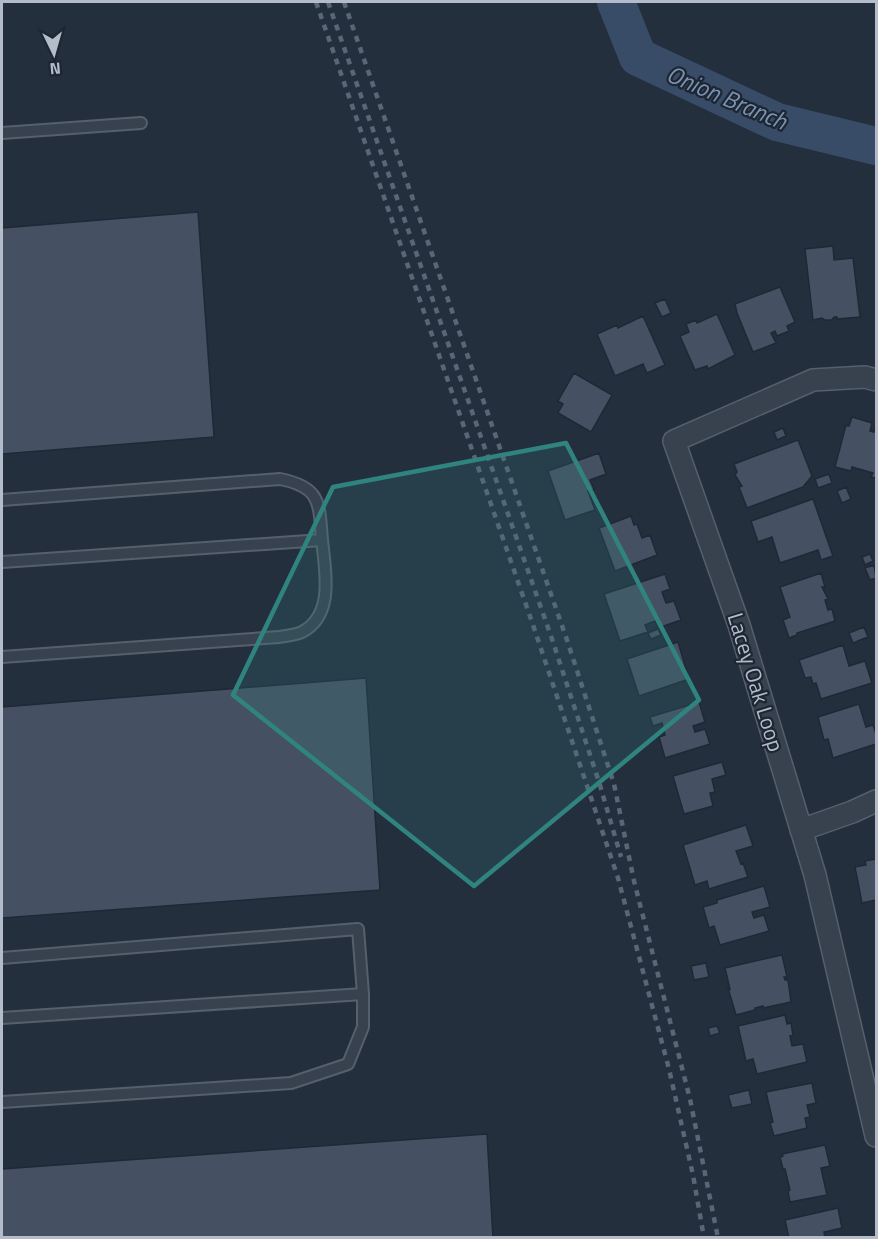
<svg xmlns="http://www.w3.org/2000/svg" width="878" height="1239" viewBox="0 0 878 1239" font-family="'Titillium Web',sans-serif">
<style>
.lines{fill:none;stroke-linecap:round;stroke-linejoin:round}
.river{stroke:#394c67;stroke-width:38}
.building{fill:#455162;stroke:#1f2835;stroke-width:1.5}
.lane-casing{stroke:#565f6c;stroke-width:14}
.street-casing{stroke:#565f6c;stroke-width:24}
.lane{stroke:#38414e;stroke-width:10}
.street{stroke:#38414e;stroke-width:21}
.rail{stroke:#5a6575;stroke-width:4.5;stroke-dasharray:6 6;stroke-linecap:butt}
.marked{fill:#308480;fill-opacity:0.2;stroke:#308480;stroke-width:4.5;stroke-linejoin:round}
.labels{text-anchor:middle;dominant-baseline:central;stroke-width:4.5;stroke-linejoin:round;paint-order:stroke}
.street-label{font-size:22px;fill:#b4bcc9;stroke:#1d2633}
.water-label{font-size:24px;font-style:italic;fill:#7c92b1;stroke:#1d2633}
</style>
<rect width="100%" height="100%" fill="#242f3e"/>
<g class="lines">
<path class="river" d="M616,2L638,57L777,122L876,146"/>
</g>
<path class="building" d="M198,212L214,437L2,454V228Z
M833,246L834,260L853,258L860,317L837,319V317H834L832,320H825L822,318L813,320L805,249Z
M780,287L795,322L787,326L789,331L777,336L775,331L771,333L776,343L753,352L737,313L735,304Z
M665,299L671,313L662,317L655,303Z
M717,314L735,355L708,369L707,366L695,370L680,336L689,332L686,324L696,320L697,323Z
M643,316L665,365L647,373L643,364L615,376L597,334L617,325L618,328Z
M574,373L612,395L591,432L558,413L563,404L558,401Z
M852,417L872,423L870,431L874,432L875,428L876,429V478L871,477L873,473L852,467L851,471L835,467L846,425L849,426Z
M783,428L786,436L777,440L774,432Z
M798,440L812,476L803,487L747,508L739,487L742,486L735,475L737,472L734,464Z
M599,453L606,474L590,480L594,489L588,491L595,510L565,520L548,471Z
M829,474L832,483L818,488L815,479Z
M846,487L851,499L842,503L837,491Z
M813,499L833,556L821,560L818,550L780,563L772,537L758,542L751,521Z
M631,516L634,525L637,524L642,538L650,535L657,555L615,571L599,528Z
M870,554L873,561L865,565L862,557Z
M874,565L876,578L870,580L865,568Z
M821,573L825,587H822L828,599L825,600L828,610L832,609L835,621L797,633V635L789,638L783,620L790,617L780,587Z
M665,574L670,589L662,592L666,603L674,601L681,620L658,628L655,621L645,625L648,632L620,641L604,594Z
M864,627L868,637L853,643L849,633Z
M658,629L661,635L651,639L648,633Z
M678,642L689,679L639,696L627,659Z
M843,645L849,666L865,661L872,683L821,699L816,683L813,684L811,677L805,678L799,660Z
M366,678L380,890L2,918V707Z
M699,702L705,722L693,726L695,732L705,729L710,744L665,758L659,737L665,735L662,723L653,726L650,717Z
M859,704L866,727L873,725L876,734V744L833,758L828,739L824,740L818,717Z
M722,762L726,775L712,779L715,792L710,793L713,806L684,814L673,776Z
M746,825L753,846L736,851L741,864L743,863L748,877L709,889L707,881L695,885L683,845Z
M876,859V900L862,903L855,867L866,865L865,861Z
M764,886L770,907L752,912L754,918L764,915L769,931L720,945L714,926L709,928L703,907L717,903V900Z
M782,955L787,977H784L785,980H788L791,1002L763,1008V1006L755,1008V1010L736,1015L728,988L730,989L725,968Z
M706,963L709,977L694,980L691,966Z
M785,1015L787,1024L791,1023L793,1035L790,1036L792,1046L803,1044L807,1062L757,1074L753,1059L746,1061L738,1026Z
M717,1026L720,1033L710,1036L708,1028Z
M812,1083L816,1103L807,1105L810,1117L805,1118L807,1128L774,1136L770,1123L773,1122L766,1092Z
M749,1090L752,1104L732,1108L728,1095Z
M487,1134L493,1238H2V1169Z
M825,1145L830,1166L821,1168L827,1195L790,1202L788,1191L790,1190L785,1169H783L780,1157L783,1156L782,1154Z
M838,1208L842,1228L824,1232L825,1238H789L785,1220Z"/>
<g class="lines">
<g class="lane-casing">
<path id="lane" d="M2,133L141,123
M2,500L280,479C321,487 319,503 322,540
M2,562L322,540C325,570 335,615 302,632C295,635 286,636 279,637L2,657
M2,958L358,929L363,994
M2,1018L363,994V1027L348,1064L291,1083L2,1102"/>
</g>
<g class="street-casing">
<path id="street" d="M876,380L865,377L813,380L674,441L739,625L815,875L876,1136
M801,830L852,812L876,801"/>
</g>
<use href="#lane" class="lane"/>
<use href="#street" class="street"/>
<path class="rail" d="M316,2L532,622L618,878L669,1069L693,1175L704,1238
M328,2L552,639L599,782L621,857
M344,2L567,640L614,784L634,881L690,1099L718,1238"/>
</g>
<path class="marked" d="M566,443L699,700L474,886L233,695L333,487Z"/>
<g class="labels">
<g class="street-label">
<text transform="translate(756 682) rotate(73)">Lacey Oak Loop</text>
</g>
<g class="water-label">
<text transform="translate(727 97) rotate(23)">Onion Branch</text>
</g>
</g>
<rect width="878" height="1239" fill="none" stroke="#b4bcc9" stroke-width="6"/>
<g transform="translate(54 54) rotate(175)" stroke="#1d2633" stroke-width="4.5" paint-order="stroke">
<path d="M0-4.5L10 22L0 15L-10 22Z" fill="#b4bcc9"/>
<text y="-9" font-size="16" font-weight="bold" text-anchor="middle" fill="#b4bcc9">N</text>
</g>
</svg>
